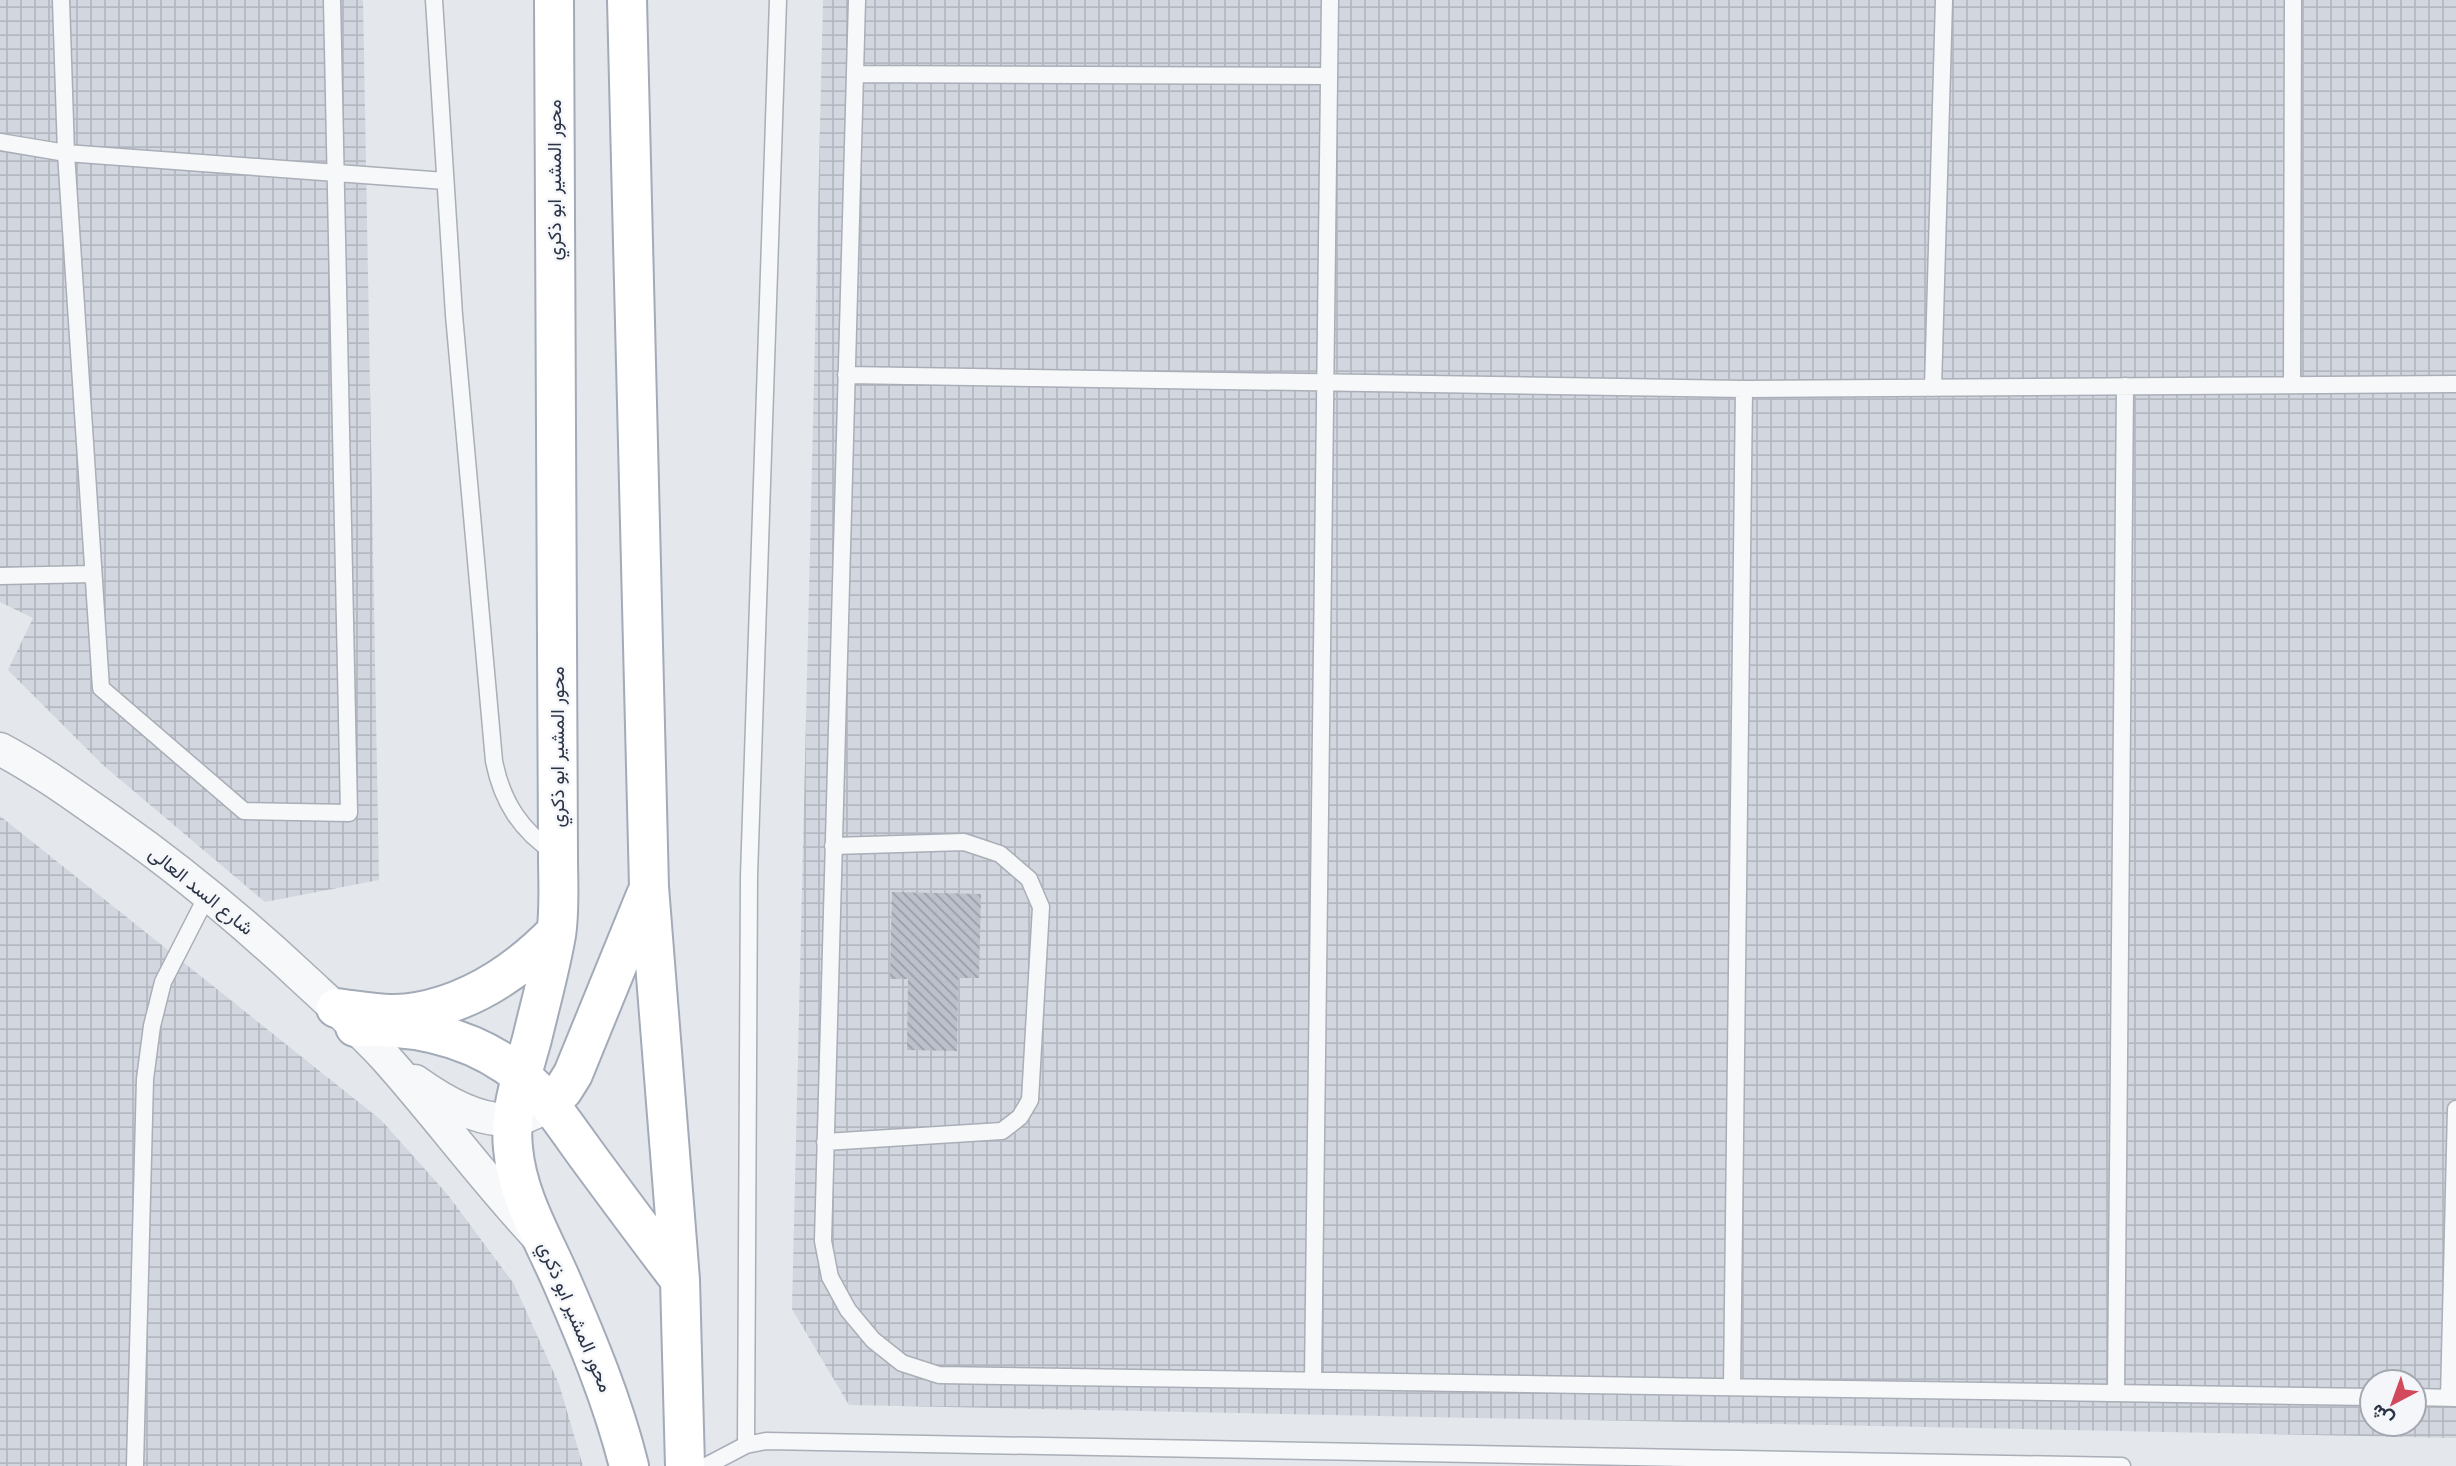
<svg xmlns="http://www.w3.org/2000/svg" width="2456" height="1466" viewBox="0 0 2456 1466" font-family="'Varela Round',Vazirmatn,sans-serif">
<style>
.industrial{fill:url(#industrial-grid);fill-rule:evenodd}
.building{fill:url(#building-back-hatch)}
.lines{fill:none;stroke-linecap:round;stroke-linejoin:round}
.lane-casing{stroke:#a9aeb7;stroke-width:19}
.street-casing{stroke:#a9aeb7;stroke-width:35}
.primary-casing{stroke:#a3abb8;stroke-width:42}
.lane{stroke:#f7f8fa;stroke-width:16}
.street{stroke:#f7f8fa;stroke-width:32}
.primary{stroke:#fff;stroke-width:38}
.labels{text-anchor:middle;dominant-baseline:central;stroke-width:5;stroke-linejoin:round;paint-order:stroke}
.street-label{font-size:19px;fill:#2b3445;stroke:#f4f6f9}
</style>
<defs>
<pattern id="industrial-grid" width="8" height="8" patternUnits="userSpaceOnUse" patternTransform="scale(1.75)"><rect width="8" height="8" fill="#d2d6de"/><path d="M0 4h8M4 0v8" fill="none" stroke="#b4b8c0"/></pattern>
<pattern id="building-back-hatch" width="6" height="6" patternUnits="userSpaceOnUse" patternTransform="scale(1.75)"><rect width="6" height="6" fill="#bbc0ca"/><path d="M-1 5l2 2M0 0l6 6M5-1l2 2" fill="none" stroke="#989da6"/></pattern>
</defs>
<rect width="100%" height="100%" fill="#e4e7ec"/>
<path class="industrial" d="M0,0H363L379,880L265,902L103,765L8,670L33,618L0,602Z
M823,0H2456V1438L849,1405L792,1309ZM2372,1382H2414V1424H2372Z
M0,816L381,1120L448,1195L514,1284L559,1384L583,1466H0Z"/>
<path class="building" d="M892,892L981,894L979,978H958L957,1051L907,1050L908,979H890Z"/>
<g class="lines">
<g class="lane-casing">
<path id="lane" d="M61,0L66,153L101,688L244,811L349,813L332,0
M434,0L454,315L494,761C502,802 521,831 556,854
M857,0L823,1241L830,1277L848,1310L873,1340L902,1363L939,1375L2372,1397
M855,74L1329,76
M0,142L66,153L445,181
M846,375L1744,389L2456,384
M2292,385L2293,0
M1933,388L1944,0
M0,576L93,574
M825,1142L1002,1131L1020,1117L1030,1100L1041,907L1029,879L1000,854L964,842L833,846
M1313,1380L1330,0
M1732,1387L1744,389
M2116,1392L2125,386
M2414,1397L2456,1398
M2449,1398L2456,1109
M746,1445L749,876L778,0
M135,1466L145,1079L152,1026L163,982L208,894
M706,1466L746,1445L766,1441L2122,1466"/>
</g>
<g class="street-casing">
<path id="street" d="M0,749C40,770 78,798 115,824C182,871 244,923 304,979C331,1004 359,1029 384,1056C436,1114 482,1177 535,1234
M415,1081C447,1104 495,1133 534,1113"/>
</g>
<g class="primary-casing">
<path id="primary" d="M554,0L558,855C558,881 560,910 556,935C550,970 540,1005 532,1039C522,1076 509,1109 513,1148C517,1196 543,1238 562,1282C588,1342 613,1402 629,1466
M627,0L649,887L680,1280L685,1466
M336,1008C362,1011 390,1017 417,1012C472,1002 518,971 556,932
M355,1027C431,1024 500,1044 550,1105C565,1124 579,1145 594,1165C622,1203 651,1242 680,1280
M549,1104L563,1090L573,1074L646,895"/>
</g>
<use href="#lane" class="lane"/>
<use href="#street" class="street"/>
<use href="#primary" class="primary"/>
</g>
<g class="labels">
<g class="street-label">
<text transform="translate(555 180) rotate(-90)">محور المشير ابو ذكري</text>
<text transform="translate(558 747) rotate(-90)">محور المشير ابو ذكري</text>
<text transform="translate(201 891) rotate(39)">شارع السد العالى</text>
<text transform="translate(575 1317) rotate(67)">محور المشير ابو ذكري</text>
</g>
</g>
<g transform="translate(2393 1403) rotate(221)"><circle r="33" fill="#f4f6f9" stroke="#a4a8b1" stroke-width="2"/>
<path d="M0-5L12 26L0 18L-12 26Z" fill="#d1495b"/>
<text y="-10" font-size="19" font-weight="bold" text-anchor="middle" fill="#2b3445">ش</text>
</g>
</svg>
